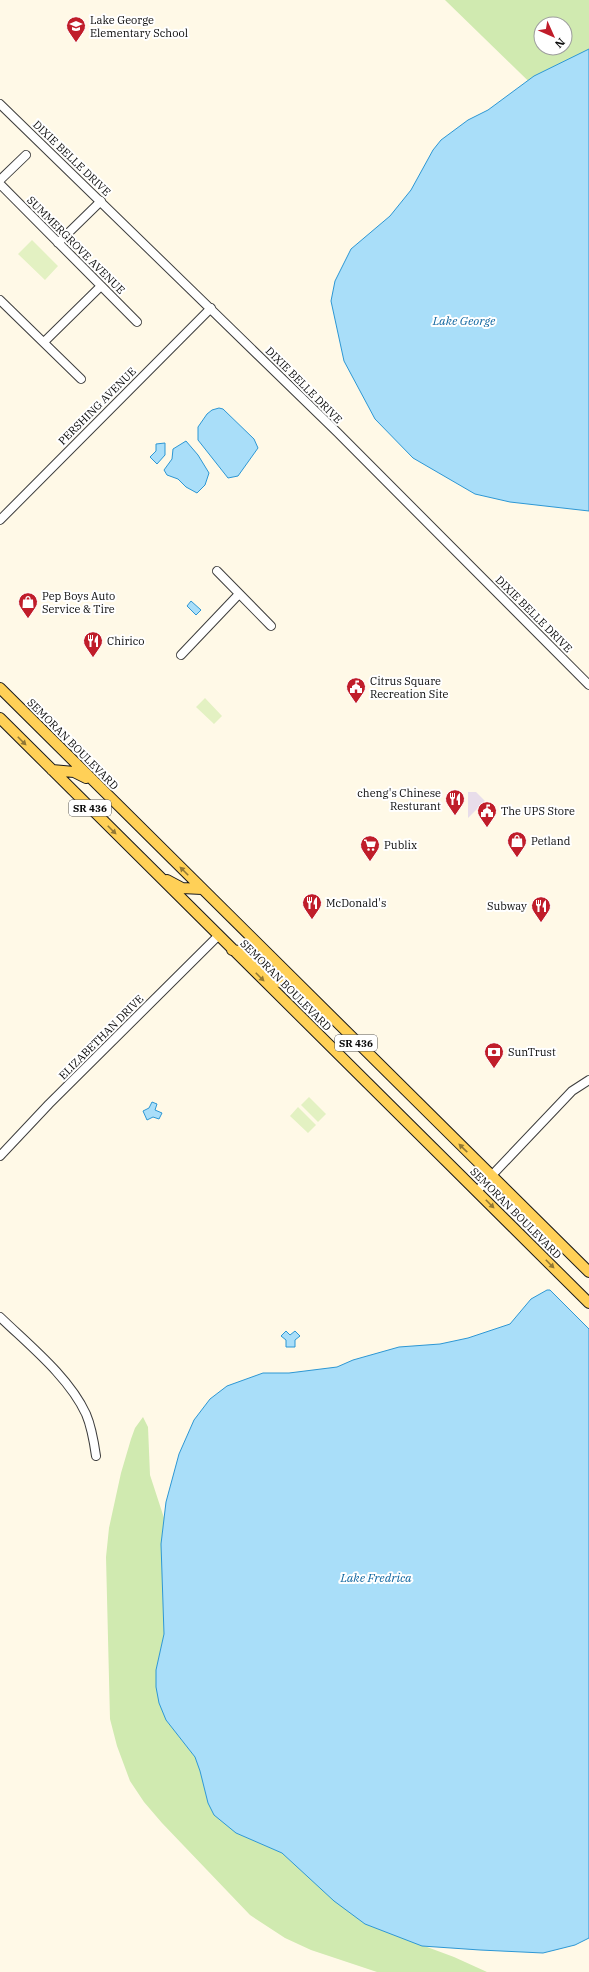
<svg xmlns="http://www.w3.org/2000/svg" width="589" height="1972" viewBox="0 0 589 1972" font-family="'IBM Plex Serif',serif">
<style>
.industrial{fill:#e8ddea}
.green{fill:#d0eab0;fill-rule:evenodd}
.pitch{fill:#e3f1c2}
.water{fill:#a9def9;stroke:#2d97d4}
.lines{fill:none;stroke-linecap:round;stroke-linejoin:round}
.minor-casing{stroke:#3d3d3d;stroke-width:10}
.major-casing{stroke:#1b1b1b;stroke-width:12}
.minor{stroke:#fff;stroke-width:8}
.major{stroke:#ffd057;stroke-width:10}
.oneway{fill:#917734}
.labels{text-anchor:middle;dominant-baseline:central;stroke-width:4;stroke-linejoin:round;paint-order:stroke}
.shield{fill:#fff;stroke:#545454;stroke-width:1}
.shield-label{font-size:10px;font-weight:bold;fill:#0a0a0a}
.poi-label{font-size:11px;fill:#0a0a0a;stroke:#fff;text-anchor:start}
.street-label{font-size:11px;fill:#0a0a0a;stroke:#fff}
.water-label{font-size:12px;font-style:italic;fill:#0f66a0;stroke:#fff}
</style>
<rect width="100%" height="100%" fill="#fff9e7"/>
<path class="industrial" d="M468,792H476L485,801L468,818Z"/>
<path class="green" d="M445,0H589V140ZM541,24H565V48H541Z
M143,1417L148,1427L150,1475L164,1518L161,1544L164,1634L156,1670L166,1720L195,1757L200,1771L208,1803L236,1833L282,1853L365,1924L454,1957L487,1972H377L311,1950L285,1938L250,1915L162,1823L144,1802L130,1781L117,1746L110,1719L106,1557L109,1528L121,1473L131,1439L135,1428Z"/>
<path class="pitch" d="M32,240L58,266L45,280L18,254Z
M205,698L222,716L214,724L196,707Z
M309,1097L326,1114L318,1122L301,1105Z
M298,1107L316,1125L308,1133L290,1116Z"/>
<path class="water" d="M589,49V511L510,502L475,494L413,458L375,419L344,361L331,301L335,281L351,249L390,216L411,190L433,150L441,140L468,120L488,110L534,76Z
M219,408L223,409L254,439L258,448L238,476L228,478L198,440V427L207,414L212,410Z
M186,441L198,455L209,473L205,485L197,493L186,487L178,479L167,475L164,470L172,459L173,449Z
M165,443V455L157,464L150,457L156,451V444Z
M191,601L201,610L196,615L187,606Z
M152,1102L157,1104L155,1110L162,1113L159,1119L153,1117L147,1120L143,1111L149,1108Z
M547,1290H550L589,1329V1938L575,1945L543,1953L480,1950L422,1946L365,1924L334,1901L282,1853L236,1833L214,1815L208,1803L200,1771L195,1757L166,1720L159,1703L156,1687V1670L164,1634L161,1544L166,1502L179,1454L194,1420L210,1399L227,1386L263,1373H289L337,1367L353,1360L399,1347L440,1344L468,1338L510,1324L531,1299Z
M286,1331L290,1335L295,1331L300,1336L295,1340V1347H286V1340L281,1336Z"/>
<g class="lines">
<g class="minor-casing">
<path id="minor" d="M0,104L337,432L589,685
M0,180L26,155
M0,184L137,322
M58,243L101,201
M0,300L81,379
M44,342L101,286
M0,520L211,308
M217,571L271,626
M181,655L239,594
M0,1156L49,1104L218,936
M477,1191L572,1091L589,1080
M0,1317C29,1345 69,1377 86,1414C92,1428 94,1442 96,1456"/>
</g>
<g class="major-casing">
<path id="major" d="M0,688L589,1272
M0,718L589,1303
M52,770L74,772L86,778
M167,880L182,888L202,889
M232,950L246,952L275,980L285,984L295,982"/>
</g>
<use href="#minor" class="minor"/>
<use href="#major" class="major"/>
</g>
<defs><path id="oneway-solid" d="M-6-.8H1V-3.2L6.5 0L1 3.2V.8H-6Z"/></defs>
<g class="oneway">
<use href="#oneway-solid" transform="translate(22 741) rotate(45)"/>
<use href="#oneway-solid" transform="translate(112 830) rotate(45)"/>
<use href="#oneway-solid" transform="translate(184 871) rotate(-135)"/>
<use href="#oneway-solid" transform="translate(260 977) rotate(45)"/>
<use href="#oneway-solid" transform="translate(463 1148) rotate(-136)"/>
<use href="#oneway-solid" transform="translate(490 1204) rotate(45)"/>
<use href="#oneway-solid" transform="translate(550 1264) rotate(45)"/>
</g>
<defs>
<g id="school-pin" transform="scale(1)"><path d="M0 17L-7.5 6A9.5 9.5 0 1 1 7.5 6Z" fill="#c01d2a" stroke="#fff"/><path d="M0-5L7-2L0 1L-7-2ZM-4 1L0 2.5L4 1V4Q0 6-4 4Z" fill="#fff"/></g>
<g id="shop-pin" transform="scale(1)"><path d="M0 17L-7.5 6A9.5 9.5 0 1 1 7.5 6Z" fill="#c01d2a" stroke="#fff"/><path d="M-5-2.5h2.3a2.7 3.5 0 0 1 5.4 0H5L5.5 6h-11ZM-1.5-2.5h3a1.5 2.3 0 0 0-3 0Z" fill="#fff"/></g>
<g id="restaurant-pin" transform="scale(1)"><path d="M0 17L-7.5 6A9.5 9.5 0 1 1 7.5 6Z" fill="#c01d2a" stroke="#fff"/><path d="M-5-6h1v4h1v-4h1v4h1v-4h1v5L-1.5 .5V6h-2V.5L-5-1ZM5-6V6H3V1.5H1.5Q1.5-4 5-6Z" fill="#fff"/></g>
<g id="civic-pin" transform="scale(1)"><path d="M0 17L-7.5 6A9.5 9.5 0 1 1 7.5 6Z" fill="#c01d2a" stroke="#fff"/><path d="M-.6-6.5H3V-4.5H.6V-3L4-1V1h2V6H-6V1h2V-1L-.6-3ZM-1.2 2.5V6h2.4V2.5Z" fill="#fff"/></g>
<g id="supermarket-pin" transform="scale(1)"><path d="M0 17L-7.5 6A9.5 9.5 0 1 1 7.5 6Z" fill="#c01d2a" stroke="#fff"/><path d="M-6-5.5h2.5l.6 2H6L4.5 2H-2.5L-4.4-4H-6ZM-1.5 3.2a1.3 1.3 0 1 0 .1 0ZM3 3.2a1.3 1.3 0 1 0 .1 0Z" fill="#fff"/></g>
<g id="bank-pin" transform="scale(1)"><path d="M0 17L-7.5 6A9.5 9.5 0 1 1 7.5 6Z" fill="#c01d2a" stroke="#fff"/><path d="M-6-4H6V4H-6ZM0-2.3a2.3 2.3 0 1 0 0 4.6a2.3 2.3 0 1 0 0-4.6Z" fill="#fff"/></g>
</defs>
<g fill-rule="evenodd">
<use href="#school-pin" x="76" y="26"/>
<use href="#shop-pin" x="28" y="602"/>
<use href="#restaurant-pin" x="93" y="641"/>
<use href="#civic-pin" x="356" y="687"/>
<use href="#restaurant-pin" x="455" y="799"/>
<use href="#civic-pin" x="487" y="811"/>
<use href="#shop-pin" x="517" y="841"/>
<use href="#supermarket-pin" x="370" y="845"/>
<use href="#restaurant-pin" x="312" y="903"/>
<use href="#restaurant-pin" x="541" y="906"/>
<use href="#bank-pin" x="494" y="1052"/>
</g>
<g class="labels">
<g class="shield">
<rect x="69" y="800" width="42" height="16" rx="3"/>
<rect x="335" y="1035" width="42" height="16" rx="3"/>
</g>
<g class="shield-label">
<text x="90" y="808">SR 436</text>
<text x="356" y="1043">SR 436</text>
</g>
<g class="poi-label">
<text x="90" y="20">Lake George<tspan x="90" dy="13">Elementary School</tspan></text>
<text x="42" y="596">Pep Boys Auto<tspan x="42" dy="13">Service &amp; Tire</tspan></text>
<text x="107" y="641">Chirico</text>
<text x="370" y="681">Citrus Square<tspan x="370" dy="13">Recreation Site</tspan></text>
<text x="441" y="793" text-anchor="end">cheng's Chinese<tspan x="441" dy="13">Resturant</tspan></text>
<text x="501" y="811">The UPS Store</text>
<text x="531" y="841">Petland</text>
<text x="384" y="845">Publix</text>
<text x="326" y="903">McDonald's</text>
<text x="527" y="906" text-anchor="end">Subway</text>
<text x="508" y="1052">SunTrust</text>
</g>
<g class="street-label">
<text transform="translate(72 158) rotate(44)">DIXIE BELLE DRIVE</text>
<text transform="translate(76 245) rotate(45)">SUMMERGROVE AVENUE</text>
<text transform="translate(304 385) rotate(45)">DIXIE BELLE DRIVE</text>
<text transform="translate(97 406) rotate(-45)">PERSHING AVENUE</text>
<text transform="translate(534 614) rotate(45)">DIXIE BELLE DRIVE</text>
<text transform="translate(73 744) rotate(45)">SEMORAN BOULEVARD</text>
<text transform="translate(286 985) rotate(45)">SEMORAN BOULEVARD</text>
<text transform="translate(101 1037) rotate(-45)">ELIZABETHAN DRIVE</text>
<text transform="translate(516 1213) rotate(45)">SEMORAN BOULEVARD</text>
</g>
<g class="water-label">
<text x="464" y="320">Lake George</text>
<text x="376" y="1577">Lake Fredrica</text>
</g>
</g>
<g transform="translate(553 36) rotate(135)"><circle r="19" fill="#ffffff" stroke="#9d9d9d"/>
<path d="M0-3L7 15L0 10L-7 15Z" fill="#c01d2a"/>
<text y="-6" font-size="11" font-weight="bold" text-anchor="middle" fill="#0a0a0a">N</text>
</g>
</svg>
